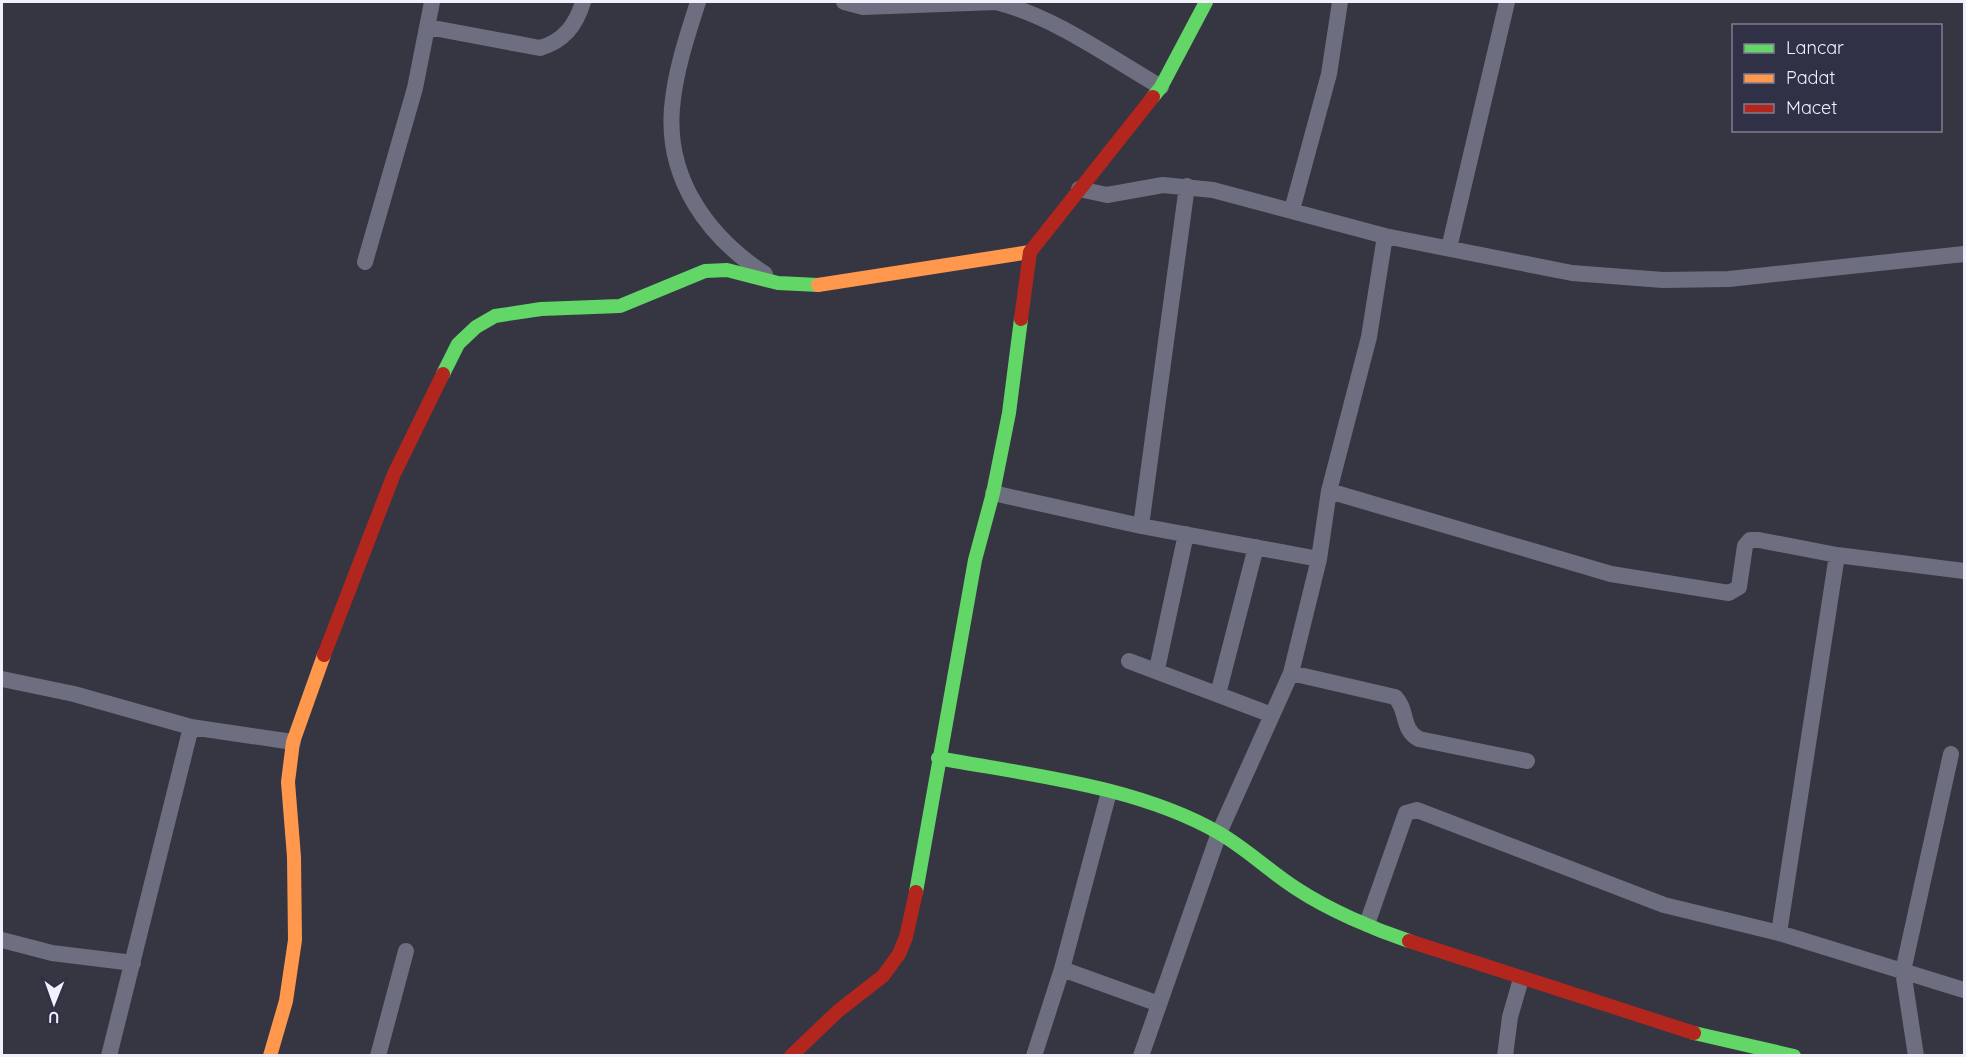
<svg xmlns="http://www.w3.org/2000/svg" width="1966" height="1057" viewBox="0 0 1966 1057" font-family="Quicksand,sans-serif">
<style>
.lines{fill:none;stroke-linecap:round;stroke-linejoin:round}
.street{stroke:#6d6e7f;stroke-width:16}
.fast{stroke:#63d668;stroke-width:14}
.slow{stroke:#ff974d;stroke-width:14}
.jam{stroke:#b3261e;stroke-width:14}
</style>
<rect width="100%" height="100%" fill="#353641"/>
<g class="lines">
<path class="street" d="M698,2C687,36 675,72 672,108C666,179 708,237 765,274
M844,2L863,7L996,2C1055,17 1109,57 1161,87
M428,27L540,48C564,41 576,25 583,2
M1079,189L1107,195L1163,185L1213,190L1385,236L1572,273L1663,280L1729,279L1964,254
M1292,210L1329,74L1340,2
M1449,248L1507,2
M365,262L415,88L432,2
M1329,491L1611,574L1729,593L1739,587L1745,546L1750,540H1759L1837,555L1964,571
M993,493L1141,526L1319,559L1291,673L1219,833L1141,1056
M1141,526L1187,186
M1319,559L1329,491L1369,337L1385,236
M1129,661L1272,715
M1157,669L1186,534
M1291,673L1395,697C1408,709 1401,730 1419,739L1527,761
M2,679L74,694L191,727
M1218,694L1256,547
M1367,924L1406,813L1417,810L1664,905L1779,933L1964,990
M1779,933L1837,555
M2,940L52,953L133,963
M1062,969L1159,1004
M109,1056L191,727L293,742
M378,1056L406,951
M1034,1056L1062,969L1109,792
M1505,1056L1510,1017L1521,979
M1916,1056L1903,971L1951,754"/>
<path class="fast" d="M1153,97L1161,87L1206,2
M443,374L458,344L476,327L495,316L541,309L620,306L705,271L727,270L778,283L818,285
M938,758C1029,775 1138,786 1219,833C1247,849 1270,872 1297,889C1329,910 1373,929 1409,941
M916,892L975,560L993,493L1009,413L1021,319
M1694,1033L1794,1056"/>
<path class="slow" d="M818,285L1030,252
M270,1056L286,1001L295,940L294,857L288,782L293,742L324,655"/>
<path class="jam" d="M1021,319L1030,252L1153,97
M324,655L394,474L443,374
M1409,941L1694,1033
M791,1056L838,1011L883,976L899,954L906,937L916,892"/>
</g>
<rect width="1966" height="1057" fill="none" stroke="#f0f1fd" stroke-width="6"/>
<rect x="1732" y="24" width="210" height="108" fill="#303146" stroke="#7d7e8f" stroke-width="1.5"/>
<rect x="1744" y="44" width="30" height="9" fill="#63d668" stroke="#7d7e8f" stroke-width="1.5"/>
<text x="1786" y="54" font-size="18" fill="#f0f1fd">Lancar</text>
<rect x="1744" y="74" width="30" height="9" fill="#ff974d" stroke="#7d7e8f" stroke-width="1.5"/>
<text x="1786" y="84" font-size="18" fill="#f0f1fd">Padat</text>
<rect x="1744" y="104" width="30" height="9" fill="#b3261e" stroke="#7d7e8f" stroke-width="1.5"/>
<text x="1786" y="114" font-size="18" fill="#f0f1fd">Macet</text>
<g transform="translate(54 1003) rotate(181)" stroke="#303146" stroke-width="4.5" paint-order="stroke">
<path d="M0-4.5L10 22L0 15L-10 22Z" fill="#f0f1fd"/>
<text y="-9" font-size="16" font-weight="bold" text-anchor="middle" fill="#f0f1fd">U</text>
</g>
</svg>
